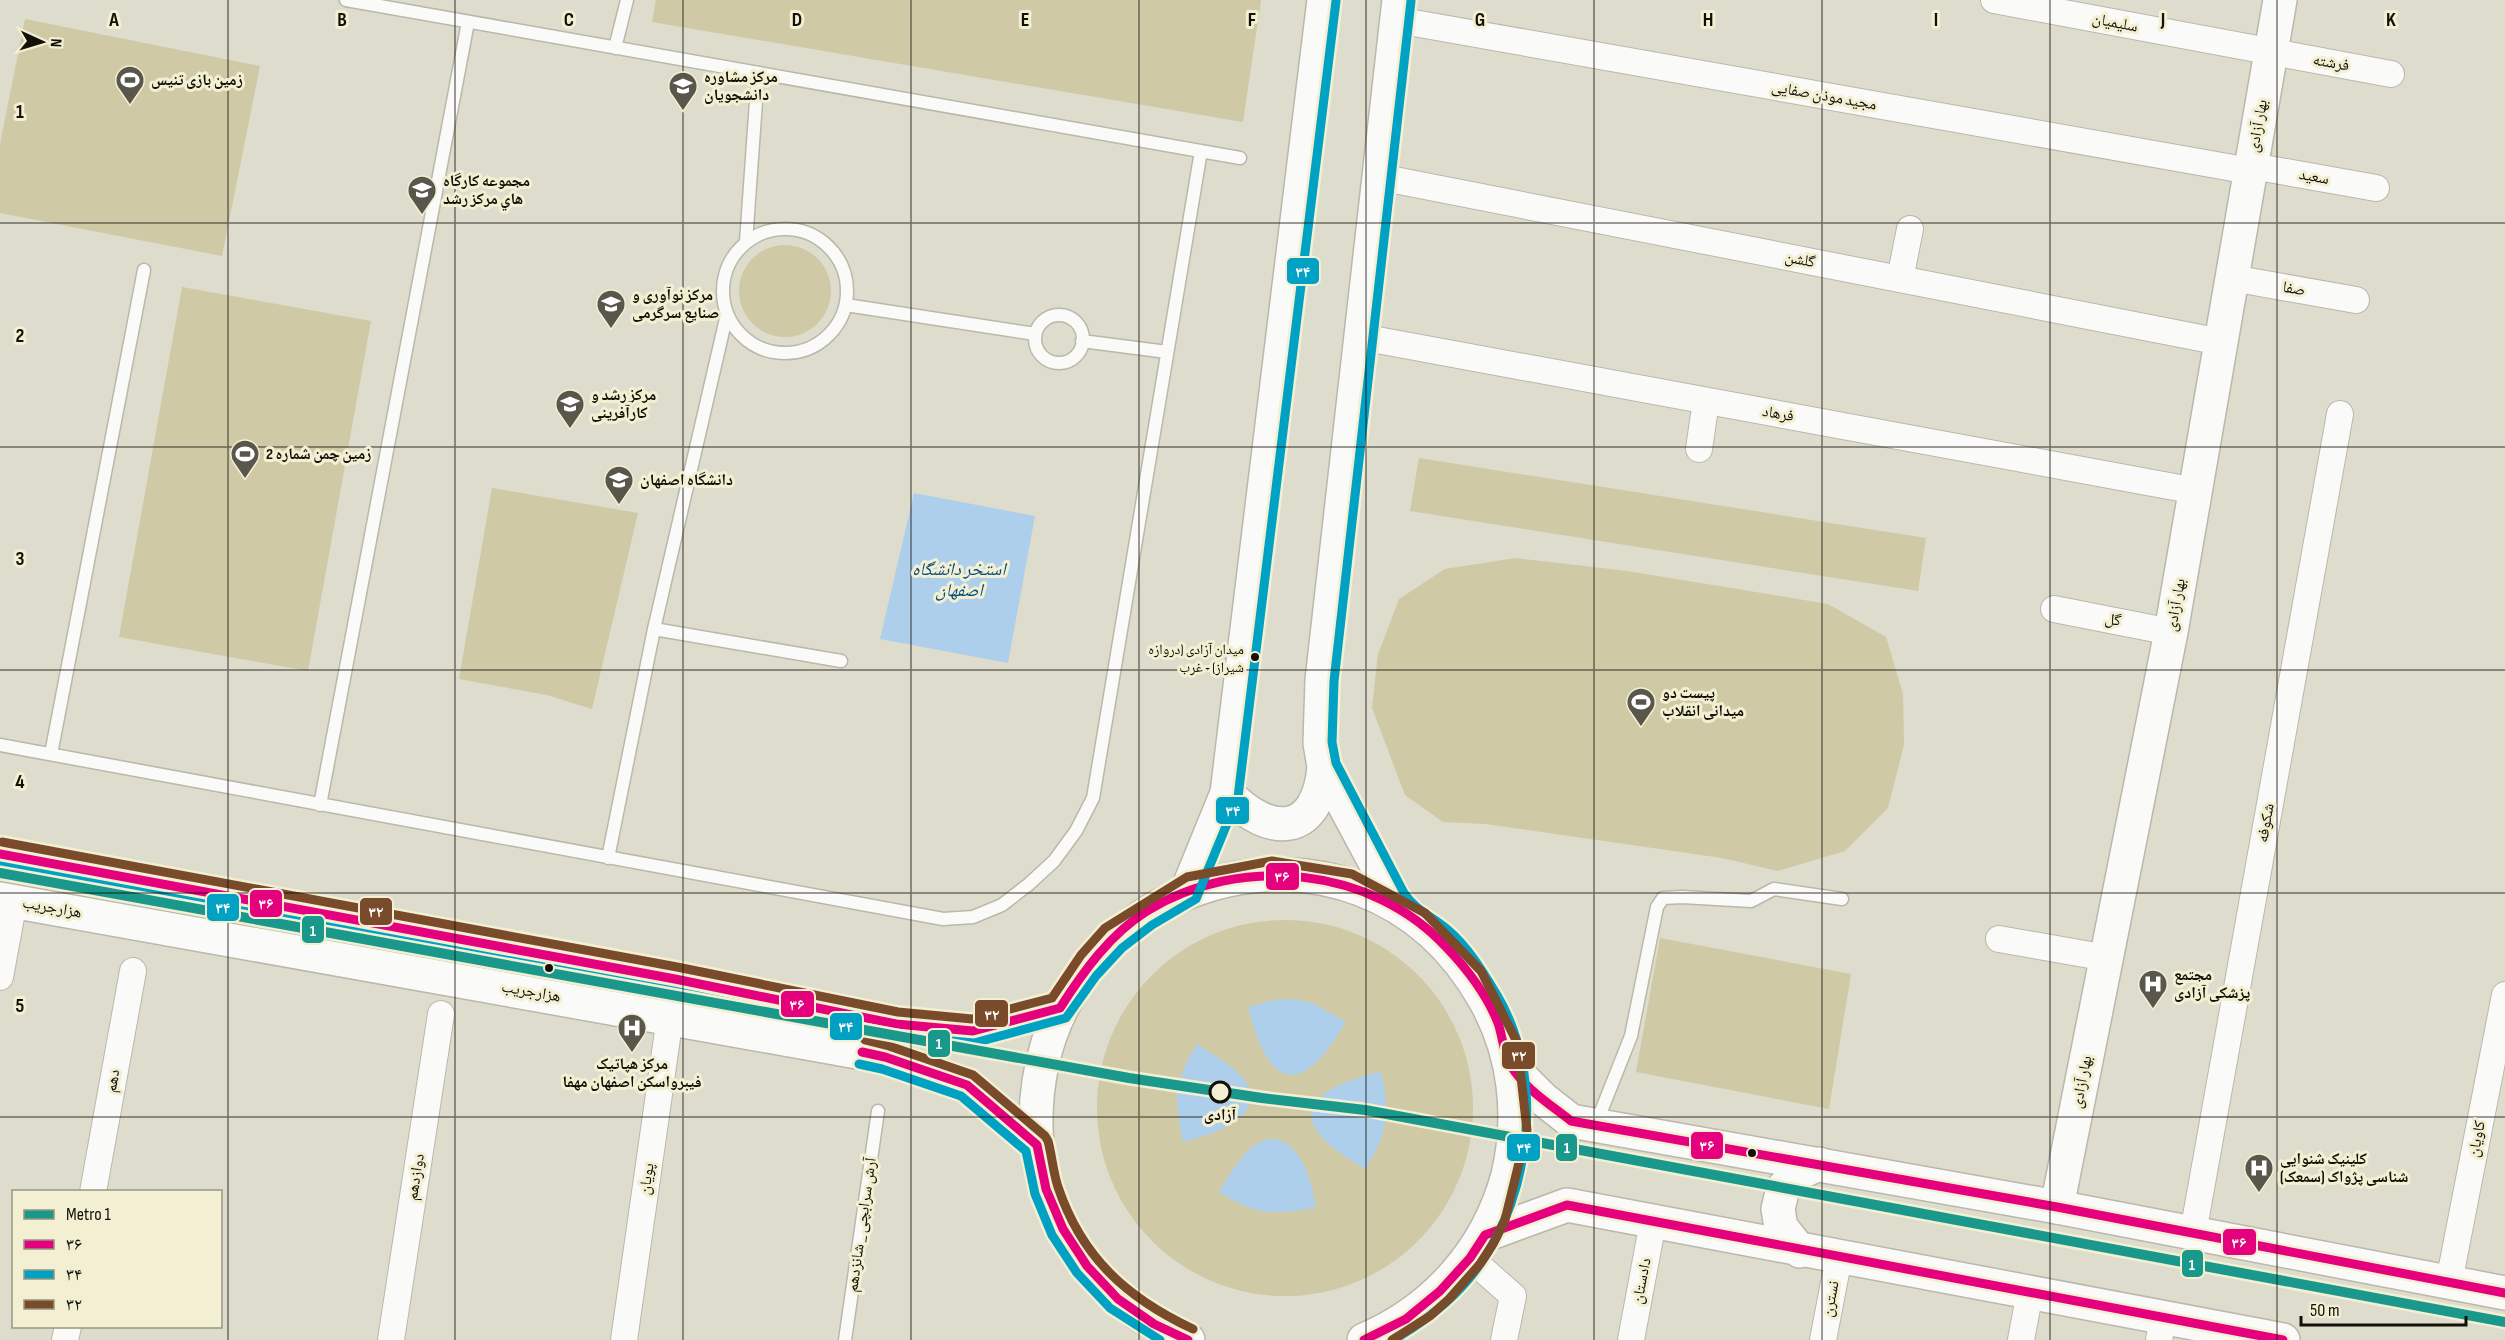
<svg xmlns="http://www.w3.org/2000/svg" width="2505" height="1340" viewBox="0 0 2505 1340" font-family="'Sofia Sans Condensed','Noto Naskh Arabic',sans-serif">
<style>
.green{fill:#cfc9a6}
.water{fill:#aecfeb}
.lines{fill:none;stroke-linecap:round;stroke-linejoin:round}
.lane-casing{stroke:#bab8ab;stroke-width:15}
.street-casing{stroke:#bab8ab;stroke-width:28}
.secondary-casing{stroke:#bab8ab;stroke-width:36}
.primary-casing{stroke:#bab8ab;stroke-width:36}
.lane{stroke:#fafaf8;stroke-width:12}
.street{stroke:#fafaf8;stroke-width:26}
.secondary{stroke:#fafaf8;stroke-width:33}
.primary{stroke:#fafaf8;stroke-width:33}
.bus-1-casing{stroke:#f3efd2;stroke-width:14}
.bus-2-casing{stroke:#f3efd2;stroke-width:14}
.bus-3-casing{stroke:#f3efd2;stroke-width:14}
.bus-1{stroke:#e5007d;stroke-width:9}
.bus-2{stroke:#01a1c4;stroke-width:9}
.bus-3{stroke:#7a4b2a;stroke-width:9}
.metro-1-casing{stroke:#f3efd2;stroke-width:15}
.metro-1{stroke:#1a988c;stroke-width:10}
.grid{fill:none;stroke:#121007;stroke-width:1.5;stroke-opacity:0.55}
.bus-dot{fill:#121007;stroke:#f3efd2;stroke-width:2}
.stop-dot{fill:#f3efd2;stroke:#121007;stroke-width:3}
.labels{text-anchor:middle;dominant-baseline:central;stroke-width:6;stroke-linejoin:round;paint-order:stroke}
.bus-label{font-size:14px;fill:#121007;stroke:#f3efd2;text-anchor:end}
.street-label{font-size:16px;fill:#121007;stroke:#f3efd2}
.poi-label{font-size:16px;font-weight:bold;fill:#121007;stroke:#f3efd2;text-anchor:start}
.stop-label{font-size:16px;font-weight:bold;fill:#121007;stroke:#f3efd2}
.water-label{font-size:18px;font-style:italic;fill:#044b7f;stroke:#f3efd2}
.grid-label{font-size:20px;text-anchor:middle;font-weight:bold;fill:#121007;stroke:#f3efd2;stroke-width:6;stroke-linejoin:round;paint-order:stroke}
.line-badge{stroke:#f3efd2;stroke-width:2}
.badge-label{font-size:16px;text-anchor:middle;font-weight:bold;fill:#fff}
</style>
<rect width="100%" height="100%" fill="#dedccd"/>
<path class="green" d="M656,0H1261L1243,122L652,22Z
M25,19L260,66L222,256L0,213V144Z
M739 291a46 46 0 1 1 92 0a46 46 0 1 1-92 0Z
M182,287L371,321L308,671L119,637Z
M1419,458L1926,538L1918,591L1410,511Z
M492,488L638,513L592,709L547,695L459,679Z
M1516,558L1627,571L1828,604L1886,637L1903,694L1904,745L1888,808L1845,851L1778,871L1722,858L1486,824L1443,822L1405,795L1372,708L1378,654L1399,599L1445,569Z
M1097 1108a188 188 0 1 1 376 0a188 188 0 1 1-376 0Z
M1660,938L1851,974L1829,1109L1636,1072Z"/>
<path class="water" d="M914,493L1035,516L1008,663L880,639Z
M1294,999L1312,1003L1346,1022C1335,1038 1324,1059 1308,1069C1270,1094 1255,1031 1248,1007L1274,1000Z
M1197,1044C1213,1055 1234,1065 1245,1081C1270,1118 1207,1136 1183,1142C1174,1101 1174,1080 1197,1044Z
M1381,1072C1390,1111 1388,1135 1365,1169C1349,1159 1332,1149 1320,1135C1288,1096 1355,1077 1381,1072Z
M1268,1139C1302,1138 1311,1181 1316,1207C1276,1216 1254,1215 1219,1192C1232,1172 1244,1146 1268,1139Z"/>
<g class="lines">
<g class="lane-casing">
<path id="lane" d="M346,0L1240,158
M615,48L627,0
M723 291a62 62 0 1 1 124 0a62 62 0 1 1-124 0Z
M746,242L758,73
M846,305L1035,334
M1035 339a24 24 0 1 1 48 0a24 24 0 1 1-48 0Z
M1082,341L1167,352
M654,629L841,661
M0,745L943,919L973,917L1002,905L1029,884L1054,861L1076,831L1093,798L1201,151
M51,754L144,270
M320,805L468,22
M608,858L654,629L727,314
M1596,1124L1631,1036L1657,907L1663,898L1682,897L1751,901L1774,889L1842,899
M845,1340L878,1111"/>
</g>
<g class="street-casing">
<path id="street" d="M1994,0L2391,74
M1397,20L2250,171
M2252,166L2376,188
M1379,177L2221,342
M2232,278L2356,300
M1900,279L1910,229
M1361,337L2196,491
M1699,449L1706,401
M2054,609L2171,632
M1999,939L2107,958
M0,977L14,901
M93,1192L133,971
M2193,1233L2340,414
M1470,1258L1513,1296L1504,1340
M2449,1282L2505,995
M65,1340L68,1326
M391,1340L441,1014
M624,1340L670,1017
M1631,1340L1653,1222
M1823,1340L1839,1257
M2021,1340L2030,1292
M2159,1340L2163,1317"/>
</g>
<g class="secondary-casing">
<path id="secondary" d="M2057,1207L2171,632L2280,0"/>
</g>
<g class="primary-casing">
<path id="primary" d="M1399,0L1322,680L1320,743L1324,767L1400,909
M1227,793C1270,839 1318,836 1324,767
M0,854L675,979L896,1024L973,1031L1060,1008
M1187,891L1227,793L1324,0
M0,899L885,1057L967,1085L1037,1145
M1511,1067L1543,1099L1571,1121L2057,1207L2505,1293
M1485,1235L1567,1205L2283,1340
M1800,1251L1781,1227L1778,1209L1783,1188L1799,1173L1819,1164
M1188,1340C1163,1329 1140,1317 1119,1299C1071,1259 1038,1193 1036,1130C1030,873 1359,775 1485,1000C1515,1053 1522,1116 1508,1175C1488,1250 1435,1310 1364,1340"/>
</g>
<use href="#lane" class="lane"/>
<use href="#street" class="street"/>
<use href="#secondary" class="secondary"/>
<use href="#primary" class="primary"/>
<g class="bus-1-casing">
<path id="bus-1" d="M0,854L675,979L896,1024L973,1031L1060,1008C1083,972 1110,934 1147,911C1240,854 1372,866 1447,948C1467,969 1487,995 1498,1023C1503,1037 1503,1053 1511,1066C1524,1088 1551,1105 1571,1121L2057,1207L2505,1293
M862,1052L885,1057L967,1085L1037,1145L1046,1189L1063,1229L1087,1266L1118,1299L1154,1324L1188,1340
M1364,1340L1406,1319L1440,1291L1470,1258L1485,1235L1567,1205L2283,1340"/>
</g>
<g class="bus-2-casing">
<path id="bus-2" d="M0,866L673,991L894,1036L974,1043L1066,1018L1096,976L1122,948L1152,925L1196,899L1238,797L1336,1
M859,1064L882,1069L961,1096L1026,1151L1035,1194L1052,1235L1077,1273L1110,1308L1160,1340
M1393,1340C1426,1321 1456,1298 1478,1267C1532,1193 1545,1076 1497,995C1483,972 1469,948 1448,930C1433,917 1415,910 1404,893L1336,763L1332,742L1334,681L1411,1"/>
</g>
<g class="bus-3-casing">
<path id="bus-3" d="M2,842L677,967L898,1012L972,1019L1052,998L1081,955L1105,928L1187,877L1272,861L1352,874L1425,913L1481,971L1517,1042L1527,1130L1505,1220L1493,1244L1480,1264L1449,1299L1430,1316L1392,1340
M865,1040L889,1046L973,1075L1045,1136L1048,1141C1052,1156 1053,1172 1058,1187C1082,1258 1127,1298 1193,1329"/>
</g>
<use href="#bus-1" class="bus-1"/>
<use href="#bus-2" class="bus-2"/>
<use href="#bus-3" class="bus-3"/>
<g class="metro-1-casing">
<path id="metro-1" d="M0,873L1129,1078L1262,1098L1365,1110L2505,1322"/>
</g>
<use href="#metro-1" class="metro-1"/>
</g>
<path class="grid" d="M228,0V1340M455,0V1340M683,0V1340M911,0V1340M1139,0V1340M1366,0V1340M1594,0V1340M1822,0V1340M2050,0V1340M2277,0V1340M0,223H2505M0,447H2505M0,670H2505M0,893H2505M0,1117H2505"/>
<defs>
<g id="stadium-pin" transform="scale(1.5)"><path d="M0 17L-7.5 6A9.5 9.5 0 1 1 7.5 6Z" fill="#59574c" stroke="#f3efd2"/><path d="M0-5a6.5 5 0 1 0 0 10a6.5 5 0 1 0 0-10ZM-3.5-1.8h7v3.6h-7Z" fill="#fff"/></g>
<g id="university-pin" transform="scale(1.5)"><path d="M0 17L-7.5 6A9.5 9.5 0 1 1 7.5 6Z" fill="#59574c" stroke="#f3efd2"/><path d="M0-5L7-2L0 1L-7-2ZM-4 1L0 2.5L4 1V4Q0 6-4 4Z" fill="#fff"/></g>
<g id="hospital-pin" transform="scale(1.5)"><path d="M0 17L-7.5 6A9.5 9.5 0 1 1 7.5 6Z" fill="#59574c" stroke="#f3efd2"/><path d="M-5-5h3v3.5h4V-5h3V5h-3V1.5h-4V5h-3Z" fill="#fff"/></g>
</defs>
<g fill-rule="evenodd">
<use href="#stadium-pin" x="130" y="80"/>
<use href="#university-pin" x="683" y="86"/>
<use href="#university-pin" x="422" y="190"/>
<use href="#university-pin" x="611" y="304"/>
<use href="#university-pin" x="570" y="404"/>
<use href="#stadium-pin" x="245" y="454"/>
<use href="#university-pin" x="619" y="480"/>
<use href="#stadium-pin" x="1641" y="702"/>
<use href="#hospital-pin" x="2153" y="984"/>
<use href="#hospital-pin" x="632" y="1028"/>
<use href="#hospital-pin" x="2259" y="1168"/>
</g>
<g class="bus-dot">
<circle cx="1255" cy="657" r="5"/>
<circle cx="549" cy="968" r="5"/>
<circle cx="1752" cy="1153" r="5"/>
</g>
<circle class="stop-dot" cx="1220" cy="1092" r="10"/>
<g class="labels">
<g class="bus-label">
<text x="1244" y="649">میدان آزادی (دروازه<tspan x="1244" dy="18">شیراز) - غرب</tspan></text>
</g>
<g class="street-label">
<text transform="translate(2115 23) rotate(11)">سلیمیان</text>
<text transform="translate(2331 63) rotate(10)">فرشته</text>
<text transform="translate(1824 96) rotate(10)">مجید موذن صفایی</text>
<text transform="translate(2258 126) rotate(-80)">بهار آزادی</text>
<text transform="translate(2314 177) rotate(10)">سعید</text>
<text transform="translate(1800 260) rotate(11)">گلشن</text>
<text transform="translate(2294 289) rotate(10)">صفا</text>
<text transform="translate(1778 414) rotate(10)">فرهاد</text>
<text transform="translate(2176 605) rotate(-80)">بهار آزادی</text>
<text transform="translate(2113 620) rotate(11)">گل</text>
<text transform="translate(2266 823) rotate(-80)">شکوفه</text>
<text transform="translate(52 908) rotate(10)">هزارجریب</text>
<text transform="translate(531 992) rotate(10)">هزارجریب</text>
<text transform="translate(113 1081) rotate(-80)">دهم</text>
<text transform="translate(2082 1082) rotate(-79)">بهار آزادی</text>
<text transform="translate(2477 1139) rotate(-79)">کاویان</text>
<text transform="translate(416 1177) rotate(-81)">دوازدهم</text>
<text transform="translate(647 1179) rotate(-82)">پویان</text>
<text transform="translate(862 1225) rotate(-82)">آرش سرابچی _ شانزدهم</text>
<text transform="translate(1642 1281) rotate(-79)">دادستان</text>
<text transform="translate(1831 1299) rotate(-79)">نسترن</text>
</g>
<g class="poi-label">
<text x="704" y="77">مرکز مشاوره<tspan x="704" dy="18">دانشجویان</tspan></text>
<text x="151" y="80">زمین بازی تنیس</text>
<text x="443" y="181">مجموعه کارگاه<tspan x="443" dy="18">هاي مرکز رشد</tspan></text>
<text x="632" y="295">مرکز نوآوری و<tspan x="632" dy="18">صنایع سرگرمی</tspan></text>
<text x="591" y="395">مرکز رشد و<tspan x="591" dy="18">کارآفرینی</tspan></text>
<text x="266" y="454">زمین چمن شماره 2</text>
<text x="640" y="480">دانشگاه اصفهان</text>
<text x="1662" y="693">پیست دو<tspan x="1662" dy="18">میدانی انقلاب</tspan></text>
<text x="2174" y="975">مجتمع<tspan x="2174" dy="18">پزشکی آزادی</tspan></text>
<text x="632" y="1064" text-anchor="middle">مرکز هپاتیک<tspan x="632" dy="18">فیبرواسکن اصفهان مهفا</tspan></text>
<text x="2280" y="1159">کلینیک شنوایی<tspan x="2280" dy="18">شناسی پژواک (سمعک)</tspan></text>
</g>
<g class="stop-label">
<text x="1220" y="1115">آزادی</text>
</g>
<g class="water-label">
<text x="959" y="569">استخر دانشگاه<tspan x="959" dy="21">اصفهان</tspan></text>
</g>
</g>
<g class="grid-label">
<text x="114" y="26">A</text>
<text x="342" y="26">B</text>
<text x="569" y="26">C</text>
<text x="797" y="26">D</text>
<text x="1025" y="26">E</text>
<text x="1252" y="26">F</text>
<text x="1480" y="26">G</text>
<text x="1708" y="26">H</text>
<text x="1936" y="26">I</text>
<text x="2163" y="26">J</text>
<text x="2391" y="26">K</text>
<text x="20" y="118">1</text>
<text x="20" y="342">2</text>
<text x="20" y="565">3</text>
<text x="20" y="788">4</text>
<text x="20" y="1012">5</text>
</g>
<g class="line-badge">
<rect x="1286" y="257" width="34" height="28" rx="6" fill="#01a1c4"/>
<rect x="1215" y="796" width="35" height="29" rx="6" fill="#01a1c4"/>
<rect x="1265" y="862" width="35" height="29" rx="6" fill="#e5007d"/>
<rect x="249" y="889" width="34" height="29" rx="6" fill="#e5007d"/>
<rect x="206" y="893" width="34" height="29" rx="6" fill="#01a1c4"/>
<rect x="359" y="897" width="34" height="29" rx="6" fill="#7a4b2a"/>
<rect x="301" y="915" width="24" height="29" rx="6" fill="#1a988c"/>
<rect x="780" y="990" width="35" height="28" rx="6" fill="#e5007d"/>
<rect x="974" y="999" width="35" height="29" rx="6" fill="#7a4b2a"/>
<rect x="829" y="1012" width="34" height="29" rx="6" fill="#01a1c4"/>
<rect x="927" y="1029" width="24" height="29" rx="6" fill="#1a988c"/>
<rect x="1501" y="1041" width="35" height="29" rx="6" fill="#7a4b2a"/>
<rect x="1690" y="1131" width="34" height="29" rx="6" fill="#e5007d"/>
<rect x="1555" y="1133" width="23" height="29" rx="6" fill="#1a988c"/>
<rect x="1506" y="1133" width="35" height="29" rx="6" fill="#01a1c4"/>
<rect x="2222" y="1228" width="35" height="28" rx="6" fill="#e5007d"/>
<rect x="2181" y="1249" width="23" height="29" rx="6" fill="#1a988c"/>
</g>
<g class="badge-label">
<text x="1303" y="277">۳۴</text>
<text x="1233" y="816">۳۴</text>
<text x="1282" y="882">۳۶</text>
<text x="266" y="909">۳۶</text>
<text x="223" y="913">۳۴</text>
<text x="376" y="917">۳۲</text>
<text x="313" y="936">1</text>
<text x="797" y="1010">۳۶</text>
<text x="992" y="1020">۳۲</text>
<text x="846" y="1032">۳۴</text>
<text x="939" y="1049">1</text>
<text x="1519" y="1061">۳۲</text>
<text x="1707" y="1151">۳۶</text>
<text x="1567" y="1153">1</text>
<text x="1524" y="1153">۳۴</text>
<text x="2239" y="1248">۳۶</text>
<text x="2192" y="1270">1</text>
</g>
<rect x="12" y="1190" width="210" height="138" fill="#f3efd2" stroke="#999681" stroke-width="1.5"/>
<rect x="24" y="1210" width="30" height="9" fill="#1a988c" stroke="#999681" stroke-width="1.5"/>
<text x="66" y="1220" font-size="18" fill="#121007">Metro 1</text>
<rect x="24" y="1240" width="30" height="9" fill="#e5007d" stroke="#999681" stroke-width="1.5"/>
<text x="66" y="1250" font-size="18" fill="#121007">۳۶</text>
<rect x="24" y="1270" width="30" height="9" fill="#01a1c4" stroke="#999681" stroke-width="1.5"/>
<text x="66" y="1280" font-size="18" fill="#121007">۳۴</text>
<rect x="24" y="1300" width="30" height="9" fill="#7a4b2a" stroke="#999681" stroke-width="1.5"/>
<text x="66" y="1310" font-size="18" fill="#121007">۳۲</text>
<g transform="translate(42 42) rotate(94)" stroke="#f3efd2" stroke-width="4.5" paint-order="stroke">
<path d="M0-4.5L10 22L0 15L-10 22Z" fill="#121007"/>
<text y="-9" font-size="16" font-weight="bold" text-anchor="middle" fill="#121007">N</text>
</g>
<path d="M2301 1316v9h165v-9" fill="none" stroke="#121007" stroke-width="3"/>
<text x="2310" y="1316" font-size="18" fill="#121007" stroke="#f3efd2" stroke-width="4.5" paint-order="stroke">50 m</text>
</svg>
